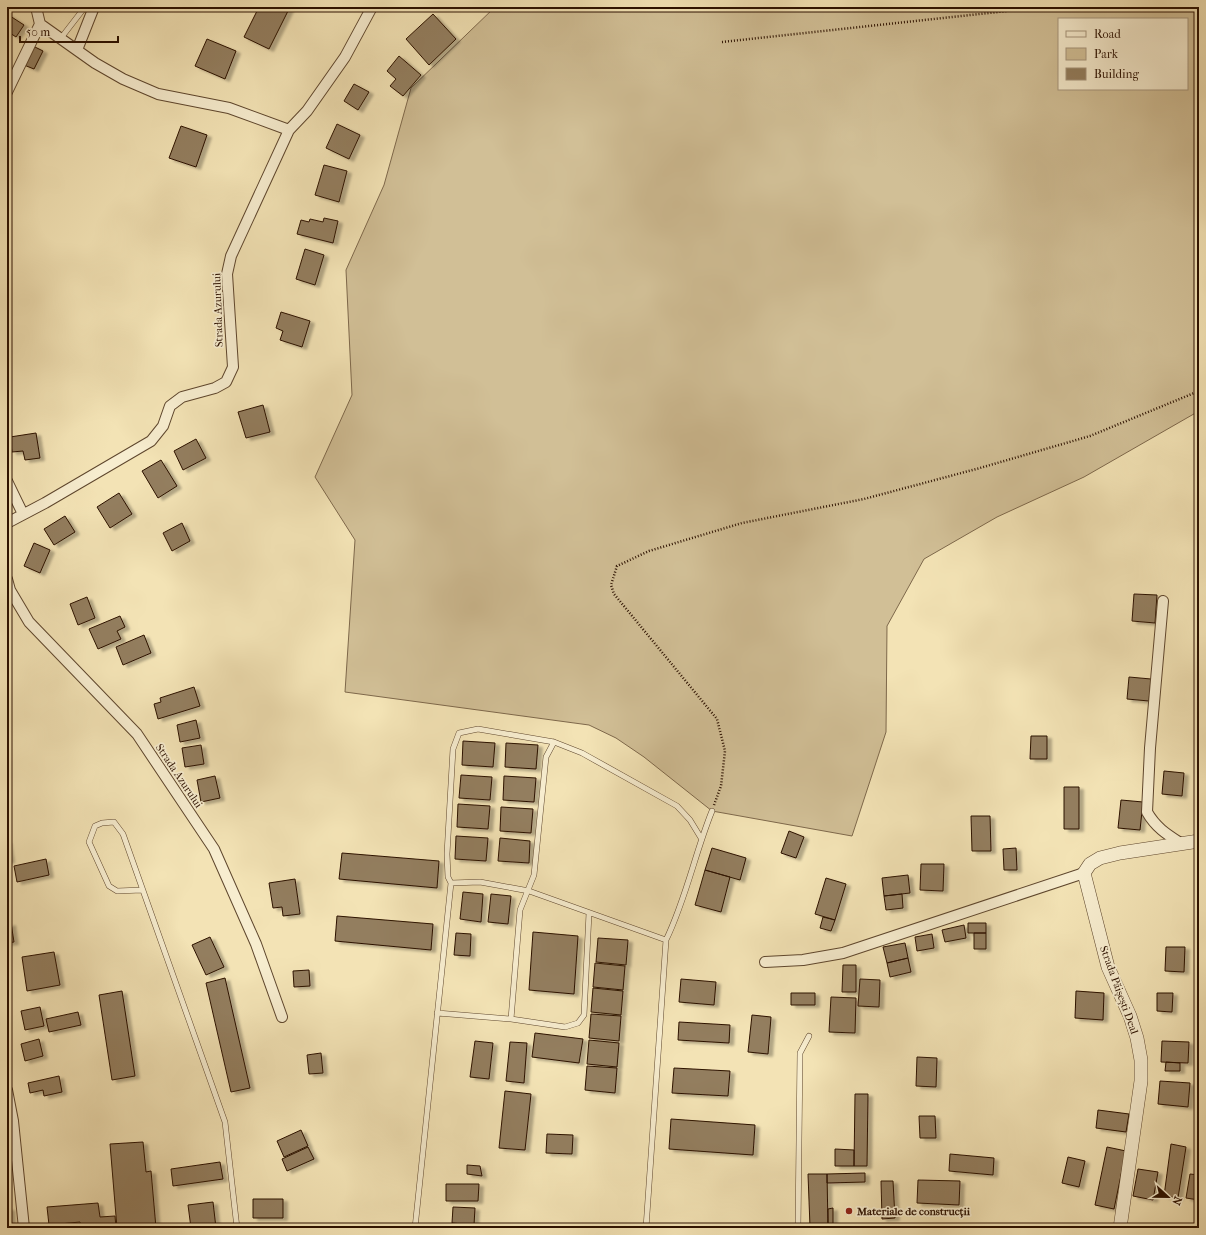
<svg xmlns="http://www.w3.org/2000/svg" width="1206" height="1235" viewBox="0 0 1206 1235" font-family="'IM FELL French Canon',serif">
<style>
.green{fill:#d1bf96;stroke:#7e684b;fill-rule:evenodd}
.building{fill:#937e5e;stroke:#2c1100;filter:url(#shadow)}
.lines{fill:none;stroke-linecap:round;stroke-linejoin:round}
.service-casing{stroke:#5e462d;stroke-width:6}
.minor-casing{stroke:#5e462d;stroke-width:12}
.tertiary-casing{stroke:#5e462d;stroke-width:14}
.path{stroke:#2c1100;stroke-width:2.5;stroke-dasharray:1 2;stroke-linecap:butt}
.service{stroke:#f7edcf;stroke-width:5}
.minor{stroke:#f7edcf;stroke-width:10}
.tertiary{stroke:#f7edcf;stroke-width:13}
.poi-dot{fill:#8f2418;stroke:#f7edcf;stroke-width:1.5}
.labels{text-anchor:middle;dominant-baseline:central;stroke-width:3.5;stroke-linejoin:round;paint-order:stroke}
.street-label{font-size:11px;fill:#2c1100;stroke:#f7edcf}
.poi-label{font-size:11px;font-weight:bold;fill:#2c1100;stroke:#f7edcf;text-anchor:start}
</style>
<defs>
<filter id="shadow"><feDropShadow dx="4.5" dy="2.5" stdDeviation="1" flood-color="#0004"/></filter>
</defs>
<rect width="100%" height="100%" fill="#f3e3b5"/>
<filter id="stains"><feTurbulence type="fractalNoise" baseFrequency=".005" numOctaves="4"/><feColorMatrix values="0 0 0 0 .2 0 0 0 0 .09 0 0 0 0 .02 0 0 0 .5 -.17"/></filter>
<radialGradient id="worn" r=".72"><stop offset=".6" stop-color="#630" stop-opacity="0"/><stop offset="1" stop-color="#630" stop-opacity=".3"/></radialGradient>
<path class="green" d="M495,7H1199V411L1084,477L997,517L924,559L887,626L886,732L852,836L712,811L644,757L616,738L589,725L345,692L355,540L315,477L352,395L346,270L384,185L411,88ZM1059,19H1187V89H1059Z"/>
<path class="building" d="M259,7H290L269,49L244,37Z
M7,14L24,25L16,37L7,31Z
M433,14L456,39L429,65L406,39Z
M207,39L236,51L225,79L195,66Z
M33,46L43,51L34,69L24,65Z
M399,56L421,75L403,96L390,86L396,79L387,71Z
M354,84L369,92L358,110L344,101Z
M337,124L360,135L349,159L326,148Z
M181,126L207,135L196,167L169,158Z
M324,165L347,171L339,202L315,195Z
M324,218L338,221L333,243L297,234L301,220L309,222L310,219L323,222Z
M305,249L324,255L315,285L296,279Z
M281,312L310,321L302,347L280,340L283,331L276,328Z
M263,405L270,432L246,438L238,412Z
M36,433L40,458L25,460L23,451L12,452L10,437Z
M196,439L206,458L183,470L174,451Z
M161,460L177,486L158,498L142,471Z
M119,493L132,514L110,528L97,507Z
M65,516L75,532L54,545L44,529Z
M182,523L190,541L172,551L163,533Z
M34,543L50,550L40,573L24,566Z
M1134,594L1157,595L1155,623L1132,621Z
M87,597L95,618L78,625L70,604Z
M120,616L125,627L117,631L121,639L98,649L89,629Z
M144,635L151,653L123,665L116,647Z
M1129,677L1151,679L1149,701L1127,699Z
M194,687L200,706L158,719L154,704L161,702L160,698Z
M196,720L200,738L180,742L177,725Z
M1031,736H1047V759H1030Z
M463,741L495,743L493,767L462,765Z
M506,743L538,745L536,769L505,767Z
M201,745L204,764L185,767L182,748Z
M1164,771L1184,773L1182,796L1162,794Z
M461,775L492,777L490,800L459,798Z
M215,776L220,798L201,802L197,780Z
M504,776L536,778L534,802L503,800Z
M1064,787H1079V829H1064Z
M1121,800L1143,802L1140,830L1118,828Z
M458,804L490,806L488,829L457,827Z
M501,807L533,809L531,833L500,831Z
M971,816H990L991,851H972Z
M789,831L804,837L796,858L781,853Z
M456,836L488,838L486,861L455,859Z
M500,838L530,841L529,863L498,861Z
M7,841L10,860L7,861Z
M712,848L746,858L740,880L705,870Z
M1016,848L1017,870H1004L1003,849Z
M342,853L439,861L437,888L339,879Z
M46,859L49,875L17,882L14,866Z
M921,864H944L943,891L920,890Z
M705,870L730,877L721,912L695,905Z
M908,875L910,893L884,896L882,878Z
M826,878L846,884L835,920L815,914Z
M295,879L300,914L283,916L282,907L273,908L269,883Z
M463,892L483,894L481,922L460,919Z
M491,894L511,896L508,924L488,922Z
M902,894L903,908L886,910L884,896Z
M337,916L433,924L431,950L335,941Z
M823,917L835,920L831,931L820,928Z
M11,923L14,942L7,943V924Z
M968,923H986V933H968Z
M964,925L966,938L945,942L942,930Z
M533,932L578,936L574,994L529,990Z
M456,933L471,934L470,956L454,955Z
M974,933H986V949H974Z
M932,934L934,948L917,951L915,937Z
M210,937L224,967L206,975L192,945Z
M598,938L628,940L626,965L596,962Z
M905,943L908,958L887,963L883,947Z
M1166,947H1185L1184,972L1165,971Z
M54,952L60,985L27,991L22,957Z
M908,958L911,972L890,977L887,963Z
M595,963L625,966L623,990L593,987Z
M843,965H856V992H842Z
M309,970L310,986L294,987L293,971Z
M225,978L250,1088L231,1092L206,983Z
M681,979L716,982L714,1005L679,1002Z
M860,979L880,980L879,1007L858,1006Z
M593,988L623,991L621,1015L591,1012Z
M122,991L135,1076L112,1080L99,995Z
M1076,991L1104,993L1103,1020L1075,1018Z
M791,993H815V1005H791Z
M1157,993H1173L1172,1012L1157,1011Z
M831,997L856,998L855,1033L829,1032Z
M40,1007L44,1026L25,1030L21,1011Z
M78,1012L81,1025L49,1032L46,1019Z
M591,1014L621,1016L619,1041L589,1038Z
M752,1015L771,1017L768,1054L748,1052Z
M679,1022L730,1025L729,1043L678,1040Z
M535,1033L583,1039L579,1063L532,1057Z
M39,1039L43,1056L25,1061L21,1044Z
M589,1040L619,1043L617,1067L587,1064Z
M475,1041L493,1043L489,1079L470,1077Z
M1162,1041L1189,1042L1188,1063L1161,1062Z
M510,1042L527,1043L524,1083L506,1081Z
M321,1053L323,1073L309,1074L307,1055Z
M917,1057L937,1058L936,1087L916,1086Z
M1166,1062L1180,1063V1071H1165Z
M587,1066L617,1068L615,1093L585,1090Z
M674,1068L730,1071L728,1096L672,1093Z
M59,1076L62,1092L44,1096L43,1090L30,1093L28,1083Z
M1160,1081L1190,1083L1188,1107L1158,1104Z
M505,1091L531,1094L525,1150L499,1148Z
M855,1094H868L867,1166H854Z
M1098,1110L1129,1114L1126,1132L1096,1128Z
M919,1116H935L936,1138H920Z
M671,1119L755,1125L753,1155L669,1149Z
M301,1130L308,1146L284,1157L277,1141Z
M547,1134L573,1135L572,1154L546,1153Z
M143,1142L146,1172L151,1171L156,1228H117L110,1144Z
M1171,1144L1186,1147L1178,1198L1164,1196Z
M308,1147L314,1159L287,1171L282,1159Z
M1107,1147L1126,1151L1114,1209L1095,1205Z
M835,1149L854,1150V1166H835Z
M950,1154L994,1158L993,1175L949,1171Z
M1068,1157L1085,1161L1079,1187L1062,1183Z
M220,1162L223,1179L173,1186L171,1169Z
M467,1165L480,1166L482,1176L467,1174Z
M1138,1169L1158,1172L1153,1200L1133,1196Z
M865,1173V1182L827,1183V1174Z
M808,1174H827L828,1227H810Z
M1190,1174L1199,1175V1200L1186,1198Z
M918,1180L960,1181L959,1205L917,1203Z
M881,1181H893L895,1218L882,1219Z
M446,1184H479L478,1201H446Z
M253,1199H283V1218H253Z
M213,1202L216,1228H191L188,1205Z
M98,1203L100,1217L115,1216L116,1228H81L80,1222L49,1225L47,1207Z
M453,1207L475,1208L474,1225L452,1223Z
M7,1208H10L11,1223H7Z
M833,1208V1227H828V1209Z
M463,1224L474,1225V1228H463Z"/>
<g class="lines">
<g class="service-casing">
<path id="service" d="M61,38L85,7
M451,883L448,877L447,854L453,749L459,733L478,729L554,742L582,753L677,806L690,820L701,838
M142,890L117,891L109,886L89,842L95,826L102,823L114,822L123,834L225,1122L237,1228
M437,1013L511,1019L565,1027L578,1023L584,1015L589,913
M511,1019L520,910L534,875L546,757L554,742
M415,1228L451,883L480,882L529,891L666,940
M646,1228L666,940C686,899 695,853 712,811
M798,1228L800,1053L809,1036"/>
</g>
<g class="minor-casing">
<path id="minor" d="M40,24L95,63L123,79L158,94L229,108L289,130
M77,50L94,7
M7,92L40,24L36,7
M7,481L23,514
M7,523L45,503L151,441L163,426L170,406L182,397L215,388L226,382L233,367L227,274L231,256L289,130L307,111L345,57L372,7
M7,579L10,590L29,622L137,734L214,849L256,944L282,1017
M1163,601L1150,748L1147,812C1156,828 1168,835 1182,844
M765,962L803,960L843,953L1084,873
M7,1090L13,1121L24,1228"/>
</g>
<g class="tertiary-casing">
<path id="tertiary" d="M1120,1228L1141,1081V1060L1137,1038L1130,1016L1108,967L1084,873L1090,864L1100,858L1120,853L1199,841"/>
</g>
<path class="path" d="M722,42L1044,7
M714,805L721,786L725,751L717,719L614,594L611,585L617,566L649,551L742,523L864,499L980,468L1090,436L1199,391"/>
<use href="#service" class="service"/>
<use href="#minor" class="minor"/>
<use href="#tertiary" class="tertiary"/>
</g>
<circle class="poi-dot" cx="849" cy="1211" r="4"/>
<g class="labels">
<g class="street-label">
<text transform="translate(218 310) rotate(-92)">Strada Azurului</text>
<text transform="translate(179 776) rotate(56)">Strada Azurului</text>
<text transform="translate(1119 990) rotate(70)">Strada Păișești Deal</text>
</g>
<g class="poi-label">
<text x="857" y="1211">Materiale de construcții</text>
</g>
</g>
<rect width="1206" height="1235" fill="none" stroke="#f3e3b5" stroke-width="24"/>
<rect x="8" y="8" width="1190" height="1219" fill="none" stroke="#2c1100" stroke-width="2"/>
<rect x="12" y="12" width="1182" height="1211" fill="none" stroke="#2c1100"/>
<rect x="1058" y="18" width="130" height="72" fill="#f7edcf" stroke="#a6957c"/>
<rect x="1066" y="31" width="20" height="6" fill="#f7edcf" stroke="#a6957c"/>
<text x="1094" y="38" font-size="12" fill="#2c1100">Road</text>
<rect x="1066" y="48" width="20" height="12" fill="#d1bf96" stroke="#a6957c"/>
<text x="1094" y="58" font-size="12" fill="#2c1100">Park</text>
<rect x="1066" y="68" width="20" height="12" fill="#937e5e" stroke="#a6957c"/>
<text x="1094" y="78" font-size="12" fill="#2c1100">Building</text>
<g transform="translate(1168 1197) rotate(112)" stroke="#f7edcf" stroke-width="3" paint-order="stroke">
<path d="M0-3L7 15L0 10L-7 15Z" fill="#2c1100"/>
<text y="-6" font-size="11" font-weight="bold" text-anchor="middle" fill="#2c1100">N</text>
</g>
<path d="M20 36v6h98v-6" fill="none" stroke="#2c1100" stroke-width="2"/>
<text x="26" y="36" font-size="12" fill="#2c1100" stroke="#f7edcf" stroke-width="3" paint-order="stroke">50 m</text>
<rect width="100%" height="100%" filter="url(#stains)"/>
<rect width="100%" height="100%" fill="url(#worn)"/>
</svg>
